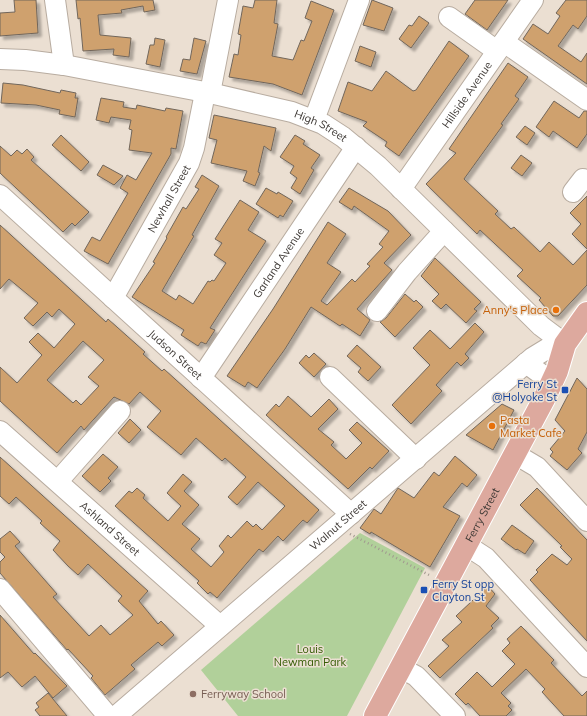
<svg xmlns="http://www.w3.org/2000/svg" width="587" height="716" viewBox="0 0 587 716" font-family="Mulish,sans-serif">
<style>
.green{fill:#b1d09a}
.building{fill:#cfa16e;stroke:#71665b;fill-rule:evenodd;filter:url(#shadow)}
.lines{fill:none;stroke-linecap:round;stroke-linejoin:round}
.minor-casing{stroke:#b8aca0;stroke-width:22}
.major-casing{stroke:#fff;stroke-width:24}
.path{stroke:#a1988f;stroke-width:2.5;stroke-dasharray:1 3;stroke-linecap:butt}
.minor{stroke:#fff;stroke-width:20}
.major{stroke:#dda99e;stroke-width:22}
.food-dot{fill:#e8710a;stroke:#ebdfd2;stroke-width:1.5}
.transit-dot{fill:#1a4fb4;stroke:#ebdfd2;stroke-width:1.5}
.education-dot{fill:#8d6e63;stroke:#ebdfd2;stroke-width:1.5}
.labels{text-anchor:middle;dominant-baseline:central;stroke-width:3;stroke-linejoin:round;paint-order:stroke}
.street-label{font-size:11px;fill:#3e3935;stroke:#ebdfd2}
.food-label{font-size:11px;fill:#c56008;stroke:#ebdfd2;text-anchor:end}
.transit-label{font-size:11px;fill:#164399;stroke:#ebdfd2;text-anchor:end}
.park-label{font-size:11px;fill:#345b03;stroke:#ebdfd2}
.education-label{font-size:11px;fill:#785e54;stroke:#ebdfd2;text-anchor:start}
</style>
<defs>
<filter id="shadow"><feDropShadow dx="3.5" dy="3.5" stdDeviation="1" flood-color="#0004"/></filter>
</defs>
<rect width="100%" height="100%" fill="#ebdfd2"/>
<path class="green" d="M360,533L425,568L347,716H238L201,670Z"/>
<path class="building" d="M14,0H36L38,33L0,36V13L15,12Z
M76,0H153L155,10L144,12L143,6L121,10L122,13L98,15L100,35L131,38L129,57L113,55L114,49L83,51L80,18L78,19Z
M255,0H277L274,23L278,24L272,56L293,60L301,40L304,41L312,21L305,18L311,1L334,10L302,95L273,84L229,77L234,54L238,55L241,35L238,34L243,6L253,8Z
M372,0L393,8L384,31L363,25Z
M475,0H508L487,30L465,14Z
M566,0H587V16L578,29L573,25L558,46L581,62L587,53V84L523,39L533,24L548,34L560,16L556,13Z
M419,16L429,23L411,48L399,39L409,25L412,26Z
M155,38L165,40L160,67L146,64L150,45H154Z
M194,38L206,41L197,74L180,71L183,59L190,60Z
M449,41L469,56L399,156L385,146L387,142L363,126L367,122L338,111L348,82L372,91L386,71L413,91L416,90Z
M360,46L376,52L371,67L355,61Z
M508,63L528,77L515,96L519,99L501,124L503,125L464,179L498,211L495,214L511,229L514,227L540,252L549,242L573,265L587,250V285L558,316H553L539,300L541,298L517,276L523,270L480,230L477,234L426,184L456,153L449,149Z
M3,83L23,85L60,93L61,90L76,93L75,98H78L75,117L59,114L60,110L36,105L1,103Z
M101,98L124,102L123,107L136,109L137,105L165,111L166,108L183,111L176,149L171,148V154L108,264L84,251L92,237L100,241L128,193L120,188L127,175L136,180L152,153L129,150L132,130L129,129L131,120L111,117L109,123L96,120Z
M554,101L579,118L584,111H587V134L577,148L553,131L549,137L536,127Z
M214,115L276,128L271,151L264,146L258,172L260,173L255,186L243,181L247,171L211,163L217,140L209,138Z
M525,126L535,133L527,145L516,137Z
M61,135L89,162L81,171L52,145Z
M295,135L305,141L303,144L320,155L311,168L314,170L300,194L291,188L297,178L290,173L294,166L280,157Z
M0,146L11,156L17,150L22,154L27,149L34,157L31,160L89,212L75,226L72,223L63,232L0,173Z
M521,155L532,163L522,176L511,168Z
M103,165L123,176L114,185L97,175Z
M202,175L219,186L192,235L194,236L162,291L176,300L179,295L193,304L208,281L210,282L212,280L214,281L226,263L214,255L222,243L215,239L240,200L259,212L248,230L266,241L210,328L215,330L206,344L201,342L198,346L181,335L184,330L132,297L155,263L153,262L167,238L166,237L183,207L186,209L199,189L195,187Z
M266,188L277,194L278,192L293,201L283,217L280,215L278,218L256,204Z
M349,188L388,211L411,235L384,263L392,270L357,309L370,320L360,336L342,324L340,326L311,307L285,349L257,388L248,382L245,387L227,376L273,309L328,222L346,234L327,263L341,272L321,301L327,305L352,279L355,282L370,266L367,264L383,247L379,244L389,231L354,206L352,210L339,202Z
M587,196V249L572,234L581,224L570,213Z
M0,225L106,322L108,319L145,352L143,354L162,371L164,369L319,510L307,523L303,520L283,541L278,536L263,552L259,549L217,598L210,592L208,594L197,583L199,581L115,506L129,491L132,493L137,488L145,495L143,498L168,521L181,506L167,493L183,474L192,482L184,491L199,505L182,524L200,539L191,549L211,567L224,552L219,546L228,535L231,538L247,521L253,527L256,524L262,530L285,506L258,482L237,505L228,497L246,477L225,458L222,461L196,438L181,455L147,427L161,411L140,392L129,404L114,397L84,430L81,426L57,453L0,401V367L17,383L42,355L29,342L38,333L54,348L75,324L59,309L52,317L47,312L33,326L24,318L38,303L9,279L0,289ZM83,341L104,360L88,377L99,386L81,405L76,400L73,403L47,380Z
M435,258L481,302L474,309L477,311L466,323L446,304L441,309L432,301L439,294L421,276Z
M405,294L414,302L416,300L423,307L395,337L380,322L386,318Z
M475,323L484,332L465,354L469,358L461,366L457,362L436,385L442,391L411,424L392,405L430,365L413,348L430,330L450,349Z
M357,345L381,367L368,381L358,372L361,368L347,356Z
M314,353L326,364L314,377L299,363L306,355L309,358Z
M577,378L587,389V432L578,449L582,453L567,470L550,456L553,452L550,449L565,431L555,420Z
M288,396L311,417L329,399L338,409L318,429L334,442L331,445L346,459L362,443L349,430L357,422L389,451L372,469L370,467L348,489L266,415L276,404L279,407Z
M502,404L514,410L493,450L466,435Z
M130,419L141,430L129,443L118,433Z
M103,454L118,467L108,478L111,481L100,492L82,476Z
M455,456L477,475L467,487L462,483L443,507L460,516L430,567L371,532L370,534L360,528L374,509L381,514L398,488L414,498L434,472L439,476Z
M0,457L148,591L139,601L158,624L161,621L174,635L162,646L158,642L131,665L135,669L105,695L91,678L93,676L68,649L67,650L0,573V562L5,557L0,552V539L10,531L20,542L15,546L57,594L53,597L89,636L101,625L110,635L133,615L118,601L122,596L88,564L78,575L68,566L53,550L60,541L40,523L42,521L16,497L9,504L0,496Z
M537,488L587,540V641L530,580L538,572L536,570L552,554L567,565L572,559L560,547L562,546L520,505Z
M512,525L534,541L525,554L517,549L516,550L501,539Z
M488,586L495,594L486,606L499,618L491,626L493,628L440,678L428,666L449,646L442,640L462,622L456,616Z
M0,615L34,654L35,653L67,686L53,698L35,676L22,687L8,672L0,678Z
M521,626L554,660L551,663L582,696L587,691V716H564L542,692L545,689L526,669L501,693L511,703L508,706L512,710L506,716H480L468,703L466,705L455,694L477,672L492,687L515,664L502,651L510,643L507,639Z
M48,693L67,716H40L35,710L39,707L36,703Z"/>
<g class="lines">
<g class="minor-casing">
<g id="minor">
<path d="M55,0L64,65"/>
<path d="M449,17L497,51"/>
<path d="M504,42L587,100"/>
<path id="s1" d="M0,59L25,60L64,65L210,93L292,112L323,124L343,137L378,166L541,326L565,344"/>
<path d="M210,93L228,0"/>
<path d="M314,120L359,0"/>
<path id="s2" d="M401,189L533,0"/>
<path d="M573,192L583,179L587,180"/>
<path id="s3" d="M0,195L351,514"/>
<path id="s4" d="M113,298L189,163L194,148L205,93"/>
<path d="M377,311L407,272L444,231"/>
<path d="M526,363L552,382"/>
<path d="M330,377L416,459"/>
<path id="s5" d="M201,378L356,147"/>
<path id="s6" d="M0,431L220,626"/>
<path d="M515,454L537,467L587,521"/>
<path d="M58,481L120,411"/>
<path d="M466,545L486,558L587,667"/>
<path d="M0,589L108,716"/>
<path d="M401,668L416,676L455,716"/>
<path id="s7" d="M116,716L532,358L550,347L565,344"/>
</g>
</g>
<g class="major-casing">
<g id="major">
<path id="s8" d="M375,716L544,399L557,371L565,344L587,313"/>
</g>
</g>
<path class="path" d="M350,534L431,576"/>
<use href="#minor" class="minor"/>
<use href="#major" class="major"/>
</g>
<g class="food-dot">
<circle cx="556" cy="310" r="4"/>
<circle cx="492" cy="426" r="4"/>
</g>
<g class="transit-dot">
<rect x="561" y="386" width="8" height="8" rx="2"/>
<rect x="420" y="586" width="8" height="8" rx="2"/>
</g>
<circle class="education-dot" cx="193" cy="694" r="4"/>
<g class="labels">
<g class="street-label">
<text stroke="none"><textPath href="#s2" startOffset="115">Hillside Avenue</textPath></text>
<text stroke="none"><textPath href="#s1" startOffset="329">High Street</textPath></text>
<text stroke="none"><textPath href="#s4" startOffset="114">Newhall Street</textPath></text>
<text stroke="none"><textPath href="#s5" startOffset="139">Garland Avenue</textPath></text>
<text stroke="none"><textPath href="#s3" startOffset="237">Judson Street</textPath></text>
<text stroke="none"><textPath href="#s8" startOffset="228">Ferry Street</textPath></text>
<text stroke="none"><textPath href="#s7" startOffset="293">Walnut Street</textPath></text>
<text stroke="none"><textPath href="#s6" startOffset="147">Ashland Street</textPath></text>
</g>
<g class="food-label">
<text x="548" y="310">Anny's Place</text>
<text x="500" y="420" text-anchor="start">Pasta<tspan x="500" dy="13">Market Cafe</tspan></text>
</g>
<g class="transit-label">
<text x="557" y="384">Ferry St<tspan x="557" dy="13">@Holyoke St</tspan></text>
<text x="432" y="584" text-anchor="start">Ferry St opp<tspan x="432" dy="13">Clayton St</tspan></text>
</g>
<g class="park-label">
<text x="310" y="649">Louis<tspan x="310" dy="13">Newman Park</tspan></text>
</g>
<g class="education-label">
<text x="201" y="694">Ferryway School</text>
</g>
</g>
</svg>
